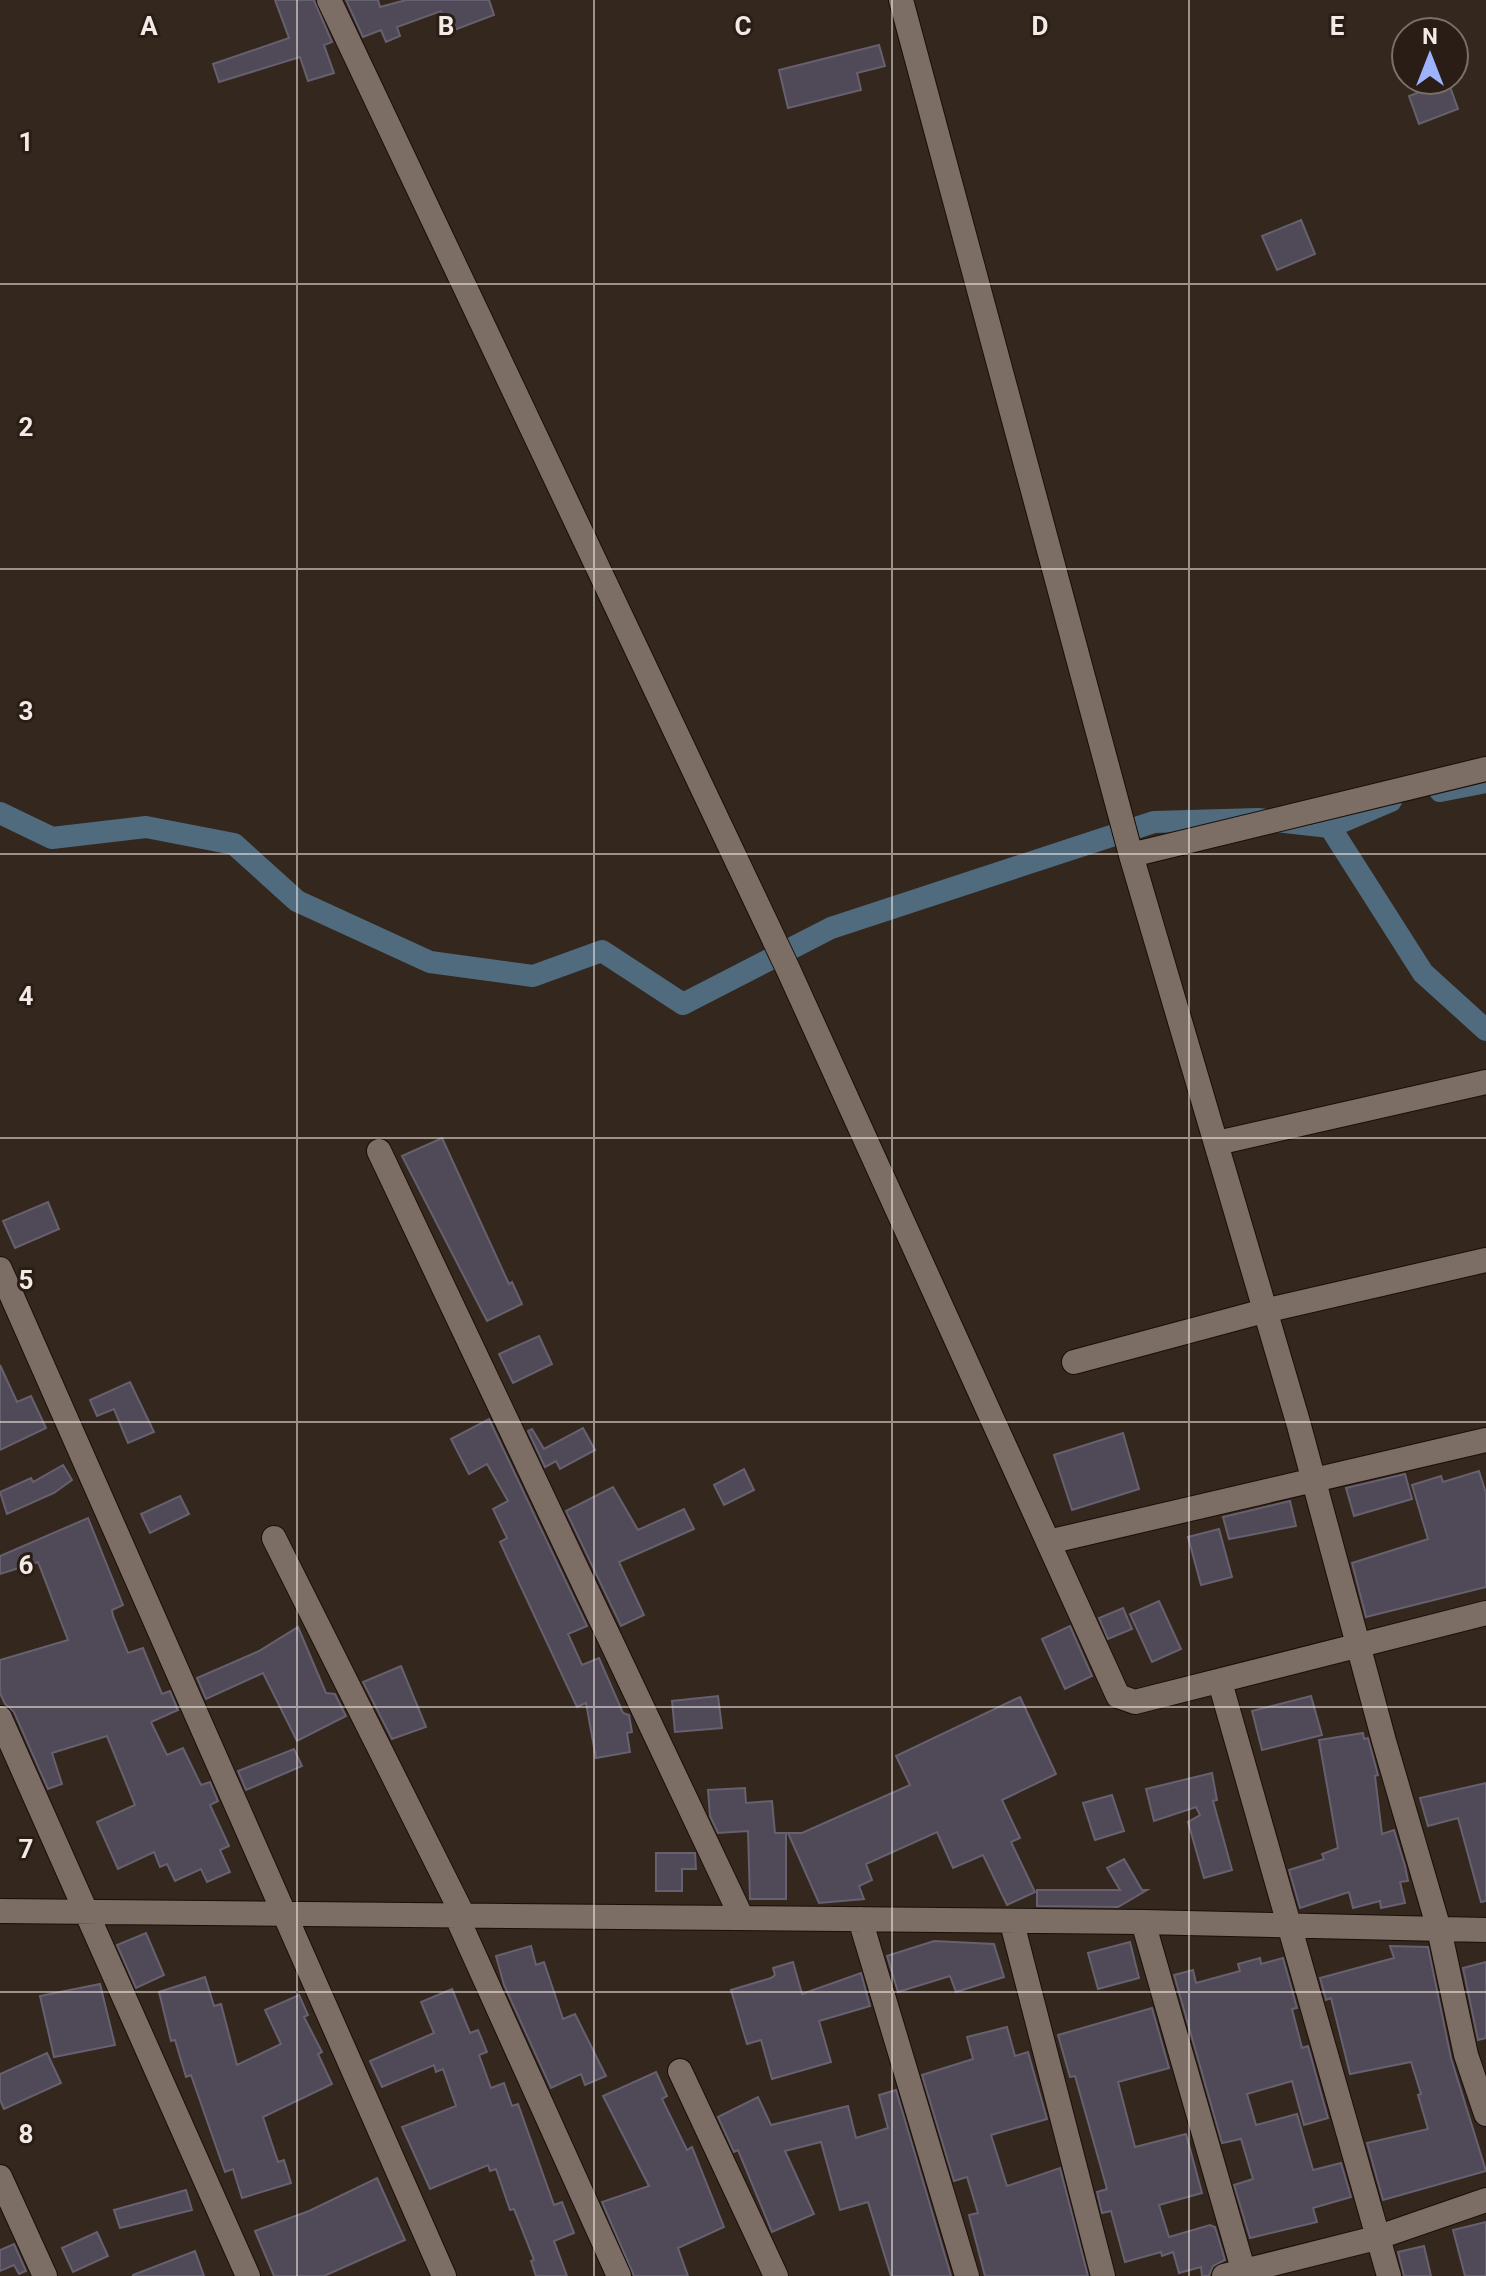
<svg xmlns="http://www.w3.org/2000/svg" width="1486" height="2276" viewBox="0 0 1486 2276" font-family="Roboto,sans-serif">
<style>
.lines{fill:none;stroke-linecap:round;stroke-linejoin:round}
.canal{stroke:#506b7e;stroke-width:22}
.building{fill:#504a58;stroke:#66606f;stroke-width:2}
.minor-casing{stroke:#1a0f08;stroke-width:26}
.minor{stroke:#7c6e64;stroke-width:24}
.grid{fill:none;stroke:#f4ebe6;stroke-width:2;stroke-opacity:0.55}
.grid-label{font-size:26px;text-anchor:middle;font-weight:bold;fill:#f4ebe6;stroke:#291d15;stroke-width:6;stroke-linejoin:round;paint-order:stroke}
</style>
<rect width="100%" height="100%" fill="#33271e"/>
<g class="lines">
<path class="canal" d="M1440,791L1486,782
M0,813L52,838L146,827L234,844L297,901L430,962L533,976L602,951L683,1004L831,928L1154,822L1258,819L1330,827L1391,801
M1330,827L1423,973L1486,1030"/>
</g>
<path class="building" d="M275,0H314L332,42L324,45L334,73L308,81L300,57L219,82L213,64L289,38Z
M346,0H378L380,7L406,0H489L494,15L449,32L441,11L397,27L400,36L386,42L381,30L363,37Z
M879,45L885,66L857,73L861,90L788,108L779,70Z
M1448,81L1458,109L1419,124L1409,96Z
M1301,220L1315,254L1277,270L1262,236Z
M442,1138L509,1284L512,1282L522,1304L487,1321L402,1156Z
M48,1202L59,1229L15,1248L3,1221Z
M539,1336L552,1364L513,1383L499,1354Z
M0,1365L17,1402L31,1396L46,1428L0,1450Z
M130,1382L154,1432L128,1443L114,1409L97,1416L90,1400Z
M489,1419L587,1626L568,1634L582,1665L599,1658L623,1713L629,1715L632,1732L627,1733L630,1752L596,1758L586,1703L577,1707L500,1542L507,1538L493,1509L508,1501L487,1464L469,1474L451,1439Z
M583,1428L595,1450L560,1469L556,1461L545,1467L528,1431L532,1429L544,1449Z
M1123,1433L1139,1489L1072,1510L1054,1455Z
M63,1465L72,1480L54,1493L7,1514L0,1492L31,1478L33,1482Z
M744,1469L754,1490L724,1505L714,1485Z
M1479,1471L1486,1493V1587L1366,1617L1352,1563L1428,1539L1412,1485L1441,1476L1443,1482Z
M1405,1474L1412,1499L1354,1516L1346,1488Z
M613,1487L638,1530L684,1509L694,1529L619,1562L644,1615L621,1626L566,1511Z
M180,1496L189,1514L150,1533L141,1514Z
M1290,1501L1296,1526L1229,1539L1223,1517Z
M88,1518L123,1605L112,1610L113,1616L128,1653L143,1648L162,1694L170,1691L178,1710L151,1722L167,1755L183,1748L201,1785L210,1782L218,1801L210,1805L229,1846L220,1850L230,1872L207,1882L201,1869L175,1881L167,1864L160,1867L154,1852L118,1869L97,1822L135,1805L107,1736L52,1753L62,1784L48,1789L14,1712L5,1704L0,1693V1660L68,1640L38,1562L0,1574V1556Z
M1219,1529L1232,1577L1201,1585L1188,1537Z
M1159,1601L1181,1649L1152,1662L1130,1614Z
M1123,1608L1132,1629L1108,1639L1099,1618Z
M1070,1626L1092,1676L1065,1689L1042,1639Z
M298,1627L326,1693L335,1694L346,1716L297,1741L263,1673L206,1699L197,1678L259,1651Z
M401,1666L426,1727L392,1739L363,1682Z
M718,1696L722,1728L675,1732L672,1701Z
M1311,1696L1322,1735L1262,1750L1252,1711Z
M1020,1697L1056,1774L1002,1800L1020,1838L1011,1842L1035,1892L1007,1905L983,1855L953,1868L937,1832L866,1864L872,1880L859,1886L864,1899L819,1903L788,1833H802L910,1785L896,1756Z
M1363,1733L1364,1739L1368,1738L1378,1775L1375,1776L1382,1834L1394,1830L1405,1866L1408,1881L1400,1882L1405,1903L1381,1908L1380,1901L1353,1908L1349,1892L1300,1908L1289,1870L1324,1859L1322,1854L1338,1848L1319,1740Z
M294,1749L302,1766L246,1790L238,1771Z
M1212,1773L1217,1800L1213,1801L1232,1870L1204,1878L1188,1822L1200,1815L1196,1807L1154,1821L1146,1789Z
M1486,1783V1901L1481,1902L1458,1818L1428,1826L1420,1798Z
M745,1788L746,1803L772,1801L775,1833H786V1899H750L748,1831L718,1833L710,1816L708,1790Z
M1112,1795L1124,1831L1095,1840L1083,1803Z
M656,1853H695L696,1869H682V1891H656Z
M1124,1859L1142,1890H1147L1118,1907L1037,1906V1890H1120L1107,1868Z
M146,1933L164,1975L136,1988L117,1945Z
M934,1941L994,1944L1004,1977L956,1992L950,1976L898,1992L887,1956Z
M1130,1942L1139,1978L1098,1989L1088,1953Z
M531,1946L536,1965L544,1962L563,2019L575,2014L606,2076L585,2085L581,2074L551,2088L504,1985L496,1956Z
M1390,1946L1428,1947L1451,2058L1486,2171L1383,2200L1367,2143L1428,2129L1418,2095L1421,2094L1411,2062L1350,2074L1331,1998L1326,2000L1320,1978L1394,1958Z
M1260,1958L1261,1964L1283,1958L1297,2008L1292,2009L1302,2048L1308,2046L1328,2118L1304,2125L1292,2081L1247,2094L1256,2125L1297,2114L1313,2170L1341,2163L1351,2197L1313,2208L1317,2222L1250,2238L1234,2185L1253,2179L1241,2139L1222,2143L1174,1975L1193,1970L1196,1983L1240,1971L1238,1964Z
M793,1962L802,1994L861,1973L870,2006L819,2021L831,2062L772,2079L761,2040L747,2044L731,1990L771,1978L775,1975L773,1968Z
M1486,1962V2038L1478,2040L1463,1968Z
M205,1977L214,2006L221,2004L237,2065L281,2044L265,2010L299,1995L308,2015L304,2017L322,2052L318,2054L332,2084L263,2117L278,2162L284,2160L291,2183L242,2198L233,2169L225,2172L191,2075L186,2077L175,2040L171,2041L159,1992Z
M100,1984L115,2045L54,2057L40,1996Z
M452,1989L470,2033L478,2030L487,2052L479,2055L491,2088L504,2083L512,2106L518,2104L554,2205L562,2202L574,2233L554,2241L567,2276H536L531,2261L534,2260L514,2209L510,2210L496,2169L490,2171L488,2165L430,2189L402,2127L456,2106L443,2069L436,2072L434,2065L382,2087L370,2061L434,2033L421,2002Z
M1152,2008L1169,2068L1118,2082L1135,2147L1186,2134L1202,2193L1159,2205L1169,2237L1210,2225L1215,2227L1225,2260L1213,2266L1209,2276H1202L1201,2267L1179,2273L1173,2252L1162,2256L1161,2252L1125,2262L1111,2211L1102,2213L1097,2192L1107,2189L1075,2076L1070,2077L1058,2035Z
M1007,2027L1015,2056L1028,2052L1047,2119L991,2135L1007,2186L1060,2168L1088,2276H985L969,2215L978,2213L967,2177L954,2181L922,2075L973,2059L967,2037Z
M47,2053L61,2083L4,2109L0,2100V2074Z
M656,2072L667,2096L662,2099L687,2150L692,2147L724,2227L678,2248L688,2276H634L602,2202L649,2186L603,2096Z
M896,2090L951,2276H891L868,2202L840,2210L821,2142L785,2151L814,2214L772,2232L738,2150L734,2152L718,2117L758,2097L771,2125L848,2106L856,2138L888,2128L879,2095Z
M377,2178L405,2240L324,2276H274L255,2231L309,2211Z
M186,2190L192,2210L120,2228L114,2210Z
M1486,2222V2276H1465L1453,2230Z
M97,2232L108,2256L73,2272L62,2248Z
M14,2244L26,2271L19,2274L14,2265L0,2271V2250Z
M1424,2246L1431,2276H1404L1398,2252Z
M195,2251L204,2276H133V2275Z"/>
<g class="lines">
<g class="minor-casing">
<path id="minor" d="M329,0L788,969L1118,1696L1135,1702L1486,1613
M901,0L1131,855L1298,1422L1384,1741L1439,1929L1466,2055L1486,2114
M1131,855L1486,769
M1217,1143L1486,1082
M379,1151L742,1918
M0,1269L444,2276
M1074,1362L1264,1311L1486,1260
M274,1538L463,1915
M1048,1542L1486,1440
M1220,1682L1389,2276
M0,1718L248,2276
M0,1911L1143,1922L1486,1930
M456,1915L619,2276
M860,1919L967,2276
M1143,1922L1245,2276
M1012,1923L1103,2276
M680,2071L776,2276
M0,2177L45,2276
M1224,2276L1376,2238L1486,2200"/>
</g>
<use href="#minor" class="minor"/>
</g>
<path class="grid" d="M297,0V2276M594,0V2276M892,0V2276M1189,0V2276M0,284H1486M0,569H1486M0,854H1486M0,1138H1486M0,1422H1486M0,1707H1486M0,1992H1486"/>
<g class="grid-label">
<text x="149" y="35">A</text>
<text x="446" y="35">B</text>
<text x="743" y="35">C</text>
<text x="1040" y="35">D</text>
<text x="1337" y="35">E</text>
<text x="26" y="151">1</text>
<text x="26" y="436">2</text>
<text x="26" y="720">3</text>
<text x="26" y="1005">4</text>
<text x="26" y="1289">5</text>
<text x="26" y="1574">6</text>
<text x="26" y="1858">7</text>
<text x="26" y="2143">8</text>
</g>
<g transform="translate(1430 56)"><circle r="38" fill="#291d15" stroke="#7a6f69" stroke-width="2"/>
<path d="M0-6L14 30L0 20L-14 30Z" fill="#9db4fd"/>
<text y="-12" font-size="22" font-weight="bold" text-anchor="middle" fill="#f4ebe6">N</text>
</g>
</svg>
